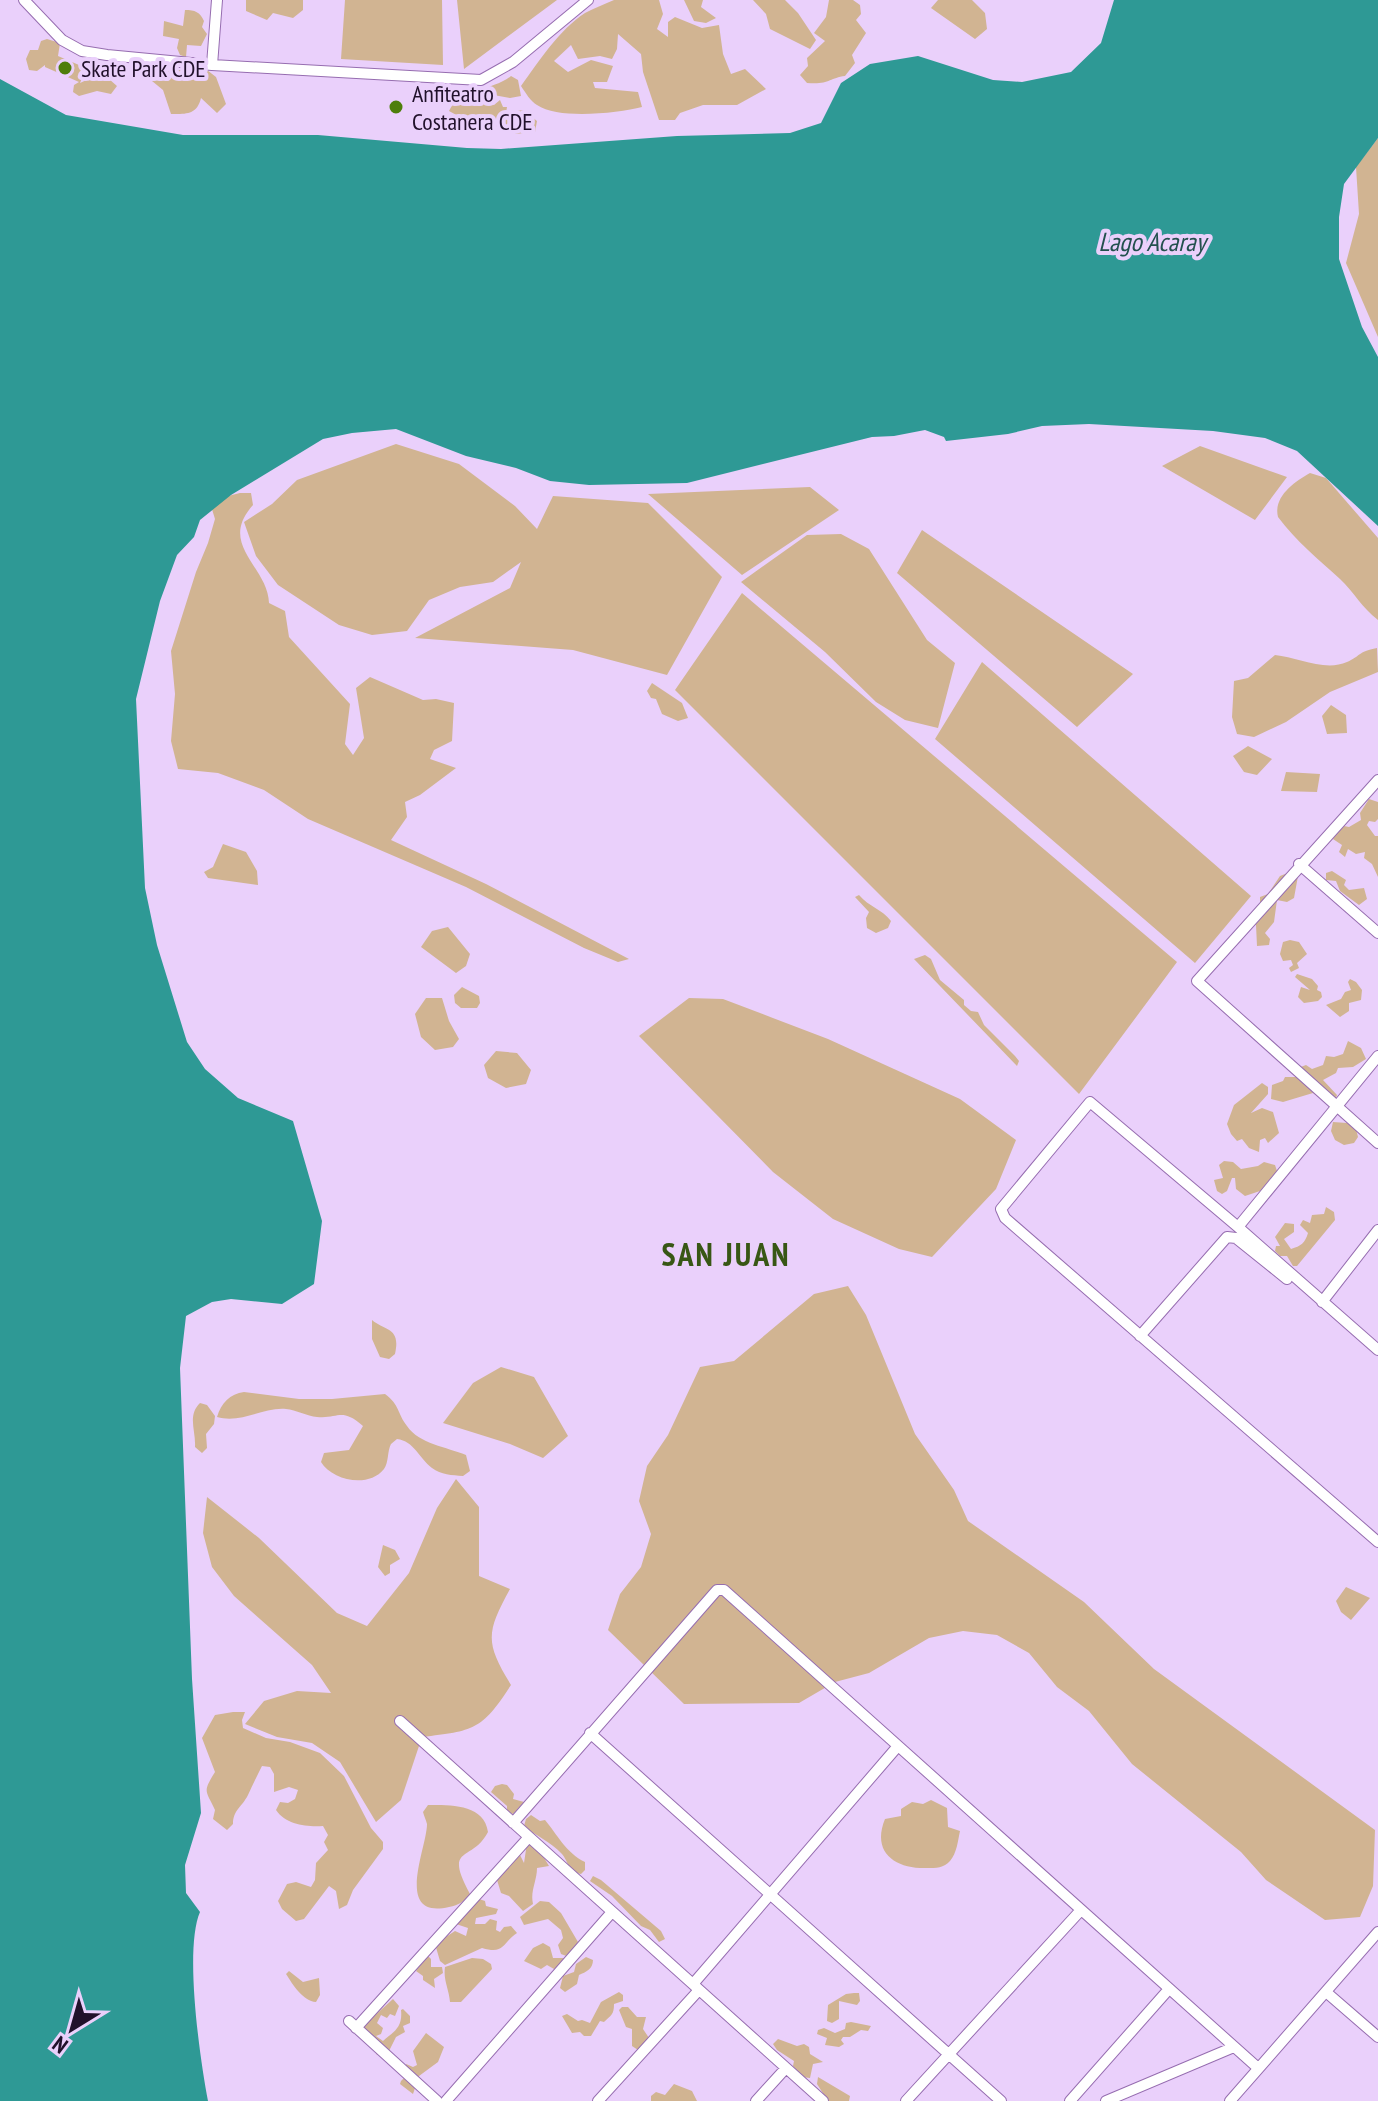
<svg xmlns="http://www.w3.org/2000/svg" width="1378" height="2101" viewBox="0 0 1378 2101" font-family="'PT Sans Narrow',sans-serif">
<style>
.green{fill:#d1b492}
.water{fill:#2e9995}
.lines{fill:none;stroke-linecap:round;stroke-linejoin:round}
.street-casing{stroke:#966db0;stroke-width:12}
.street{stroke:#fff;stroke-width:10}
.poi-dot{fill:#4e7e0b;stroke:#ead0fb;stroke-width:3}
.labels{text-anchor:middle;dominant-baseline:central;stroke-width:8;stroke-linejoin:round;paint-order:stroke}
.poi-label{font-size:24px;fill:#21112b;stroke:#ead0fb;text-anchor:start}
.water-label{font-size:26px;font-style:italic;fill:#23504e;stroke:#ead0fb}
.district-label{font-size:32px;font-weight:bold;letter-spacing:2px;fill:#385715;stroke:#ead0fb}
</style>
<rect width="100%" height="100%" fill="#ead0fb"/>
<path class="green" d="M246,0H303V10L293,18L273,13L267,20L246,11Z
M345,0H442L443,65L341,59Z
M457,0H557L464,69Z
M614,0H659L663,14L657,29L668,37V22L675,17L702,28L719,25L723,54L731,74L745,69L766,89L737,105H703L680,113L675,120H659L643,72L641,54L618,34L617,49L612,59L600,56L578,59L571,45L554,61L568,72L591,60L613,66L607,82H593L595,88L638,92L642,107C618,113 559,120 537,105C531,102 525,92 521,86C539,61 559,30 585,13C594,8 605,4 614,0Z
M684,0H703L701,7L716,18L706,23L694,21Z
M753,0H785L798,13L816,40L810,49L770,29L766,14Z
M829,0H853L860,5L861,14L856,20L866,33L852,55L855,63L845,76C829,78 829,85 807,83L800,75L808,66L807,58L825,41L814,33L826,17Z
M938,0H972L985,13L987,29L975,39L931,8Z
M185,10C195,10 200,12 204,21L202,27L207,34L201,46L187,45L186,57L180,55L177,48L179,39L163,36L164,21L183,26Z
M47,39L60,43L58,56L86,68L80,83L93,77L99,80L101,78L109,79L117,86L111,94L97,91L79,96L73,92L74,85L79,82L45,67V65L37,71L29,70L26,59L30,50H38L41,41Z
M182,70L189,75L207,70L216,77L226,104L217,113L201,98C197,115 186,114 171,114L163,90L152,81V73Z
M511,76L518,80L521,96L510,98L488,94L481,102L494,105L500,100L503,107H507L506,113L523,110L537,121L535,132L514,134L505,127L473,124L449,111C460,88 493,91 511,76Z
M1378,138V337L1346,263L1359,214L1356,167Z
M396,444L459,464L515,506L537,529L553,496L648,503L722,577L667,675L573,650L415,638L510,588L521,562L493,582L460,587L429,600L407,631L372,635L339,625L278,585L256,556L244,522L272,504L297,480Z
M1200,446L1287,477L1255,520L1162,466Z
M1310,473L1326,478L1378,538V620C1362,608 1354,592 1340,579C1318,559 1296,541 1278,517C1273,497 1294,482 1310,473Z
M810,487L839,510L742,575L648,494Z
M240,493H251L253,505C217,545 268,566 269,603L285,611L289,637L350,704L345,744L353,755L364,738L356,688L370,677L423,700L436,699L454,703L452,741L434,750L430,759L456,768L420,795L405,802L407,817L391,840L486,884L629,959L618,962L584,948L466,887L308,819L264,790L218,773L178,769L171,741L175,694L171,651L196,572L208,543L215,519L211,506L224,497Z
M922,530L1133,674L1077,727L897,573Z
M841,534L869,549L927,640L955,663L938,728L905,720L876,702L825,652L741,582L807,535Z
M742,593L1177,962L1079,1094L675,690Z
M1377,648L1378,672L1330,692L1286,722L1254,737L1237,734L1232,717L1234,681L1248,678L1275,655C1297,657 1325,672 1347,662C1361,656 1357,652 1377,648Z
M982,662L1251,896L1195,963L935,739Z
M652,683L682,703L688,718L678,721L662,714L656,699L651,698L647,691Z
M1331,705L1346,715L1347,733L1327,734L1322,716Z
M1248,746L1272,759L1257,775L1244,772L1233,756Z
M1286,772L1320,774L1317,792L1281,791Z
M1369,799L1378,802V819L1375,822L1369,821L1367,825L1375,836H1378V877L1372,864L1364,858L1365,852L1356,854L1348,849L1345,857L1339,852L1342,845L1333,839L1339,825L1349,827L1361,820L1360,813Z
M223,844L246,852L257,871L258,885L208,878L204,872L213,867Z
M1295,870L1298,876L1294,898L1287,902L1277,900L1274,922L1265,933L1270,939L1269,945L1257,946L1256,925L1251,924L1260,905V897L1268,894L1280,876Z
M1332,871L1346,880L1344,885L1349,890L1364,888L1367,899L1359,905L1340,891L1336,881L1326,880V873Z
M859,895C869,907 882,909 891,921L888,928L876,933L867,928L866,918L869,912L855,897Z
M448,927L470,954L466,966L456,973L421,947L432,931Z
M1290,940L1299,942L1307,954L1297,963L1299,968L1291,972L1289,968L1293,965L1291,960L1283,961L1280,954L1283,942Z
M925,955L931,959L940,980L964,1000V1005L971,1011L978,1012L984,1025L1015,1056L1019,1061L1017,1066L914,959Z
M1297,974L1312,979L1318,986L1317,990L1321,992L1322,997L1318,1001L1304,1003L1298,997L1301,987L1310,990L1295,977Z
M1350,979L1356,982L1362,990L1361,1000L1349,1003V1011L1340,1017L1326,1005L1341,999L1345,992L1351,990L1348,982Z
M462,987L479,996L480,1003L477,1008H461L455,1003L454,995Z
M426,998H442L449,1021L459,1039L453,1047L435,1050L421,1037L415,1014Z
M689,998L723,999L828,1039L960,1099L1016,1140L996,1189L932,1257L899,1249L833,1219L773,1172L639,1036Z
M1348,1041L1361,1048L1366,1059L1353,1067L1338,1068L1336,1073L1323,1080L1337,1095L1335,1101L1327,1103L1313,1093L1283,1102L1271,1099L1272,1085L1283,1081L1285,1077H1297L1298,1068L1306,1065L1312,1069L1323,1065L1326,1056L1334,1057L1343,1054Z
M496,1051L517,1053L531,1070L526,1084L506,1088L488,1078L484,1065Z
M1262,1083L1268,1087V1094L1251,1113L1262,1108L1273,1112L1279,1133L1268,1143L1265,1138L1260,1140L1259,1152L1249,1148L1242,1139L1237,1141L1231,1134L1227,1124L1234,1105Z
M1333,1122L1347,1123L1356,1129L1358,1137L1354,1143L1344,1145L1335,1140L1331,1131Z
M1224,1161L1233,1162L1241,1169L1258,1166L1264,1162L1275,1165L1277,1171L1260,1191L1245,1196L1236,1189L1235,1178H1232L1227,1191L1222,1194L1217,1191L1214,1180L1223,1178L1219,1165Z
M1326,1207L1334,1212L1335,1220L1297,1266H1293L1287,1256H1280L1275,1251L1276,1246H1280L1275,1237L1285,1223L1294,1224V1232L1284,1239L1291,1249C1301,1246 1305,1243 1308,1233L1300,1225L1303,1220L1310,1223L1312,1215L1324,1214Z
M848,1286L866,1315L915,1434L954,1490L968,1521L1084,1602L1154,1669L1375,1830L1373,1886L1360,1917L1325,1920L1266,1880L1241,1852L1132,1764L1089,1711L1057,1687L1029,1653L997,1635L963,1631L929,1638L869,1673L835,1682L799,1703L684,1704L608,1630L620,1594L641,1567L651,1534L639,1501L647,1466L668,1435L700,1367L734,1361L814,1294Z
M372,1320C385,1331 401,1327 395,1354L389,1359L380,1357L372,1339Z
M501,1367L534,1377L568,1436L543,1458L510,1444L443,1423L473,1383Z
M244,1392L299,1399H332L385,1394C400,1405 397,1413 407,1426C419,1444 447,1447 466,1455L470,1471L463,1476C452,1475 441,1475 432,1468C419,1458 414,1441 397,1439L391,1444C387,1452 389,1462 384,1469C368,1489 332,1480 321,1462L324,1453L349,1450L363,1426C341,1407 339,1419 317,1417C307,1416 296,1410 286,1409C263,1407 241,1424 217,1417C221,1403 230,1394 244,1392Z
M200,1403L207,1405L215,1416L214,1424L206,1434L207,1448L202,1453L195,1447C196,1430 187,1416 200,1403Z
M456,1479L479,1507V1576L510,1589C486,1633 485,1642 511,1685C482,1730 474,1731 422,1737L401,1800L376,1822L340,1762L312,1743L277,1737L245,1724L264,1701L297,1691L331,1693L312,1665L234,1596L212,1567L203,1533L207,1497L259,1538L337,1613L367,1626L409,1573L437,1508Z
M383,1545L395,1550L400,1559L390,1565V1573L385,1576L378,1567Z
M1346,1587L1370,1598L1351,1620L1341,1612L1336,1601Z
M233,1712H245L242,1720L243,1728L266,1738L290,1742L320,1753L344,1776L371,1828L383,1842V1849L353,1890L347,1905L339,1909L336,1891L329,1886L304,1919L296,1921L282,1909L278,1901L287,1884L296,1882L311,1887L315,1880L316,1863L328,1850L324,1842L328,1835L323,1826C307,1827 286,1825 276,1810L280,1802L288,1803L295,1799L298,1790L289,1787L274,1792V1774L270,1767L262,1766C257,1776 252,1786 248,1795C242,1807 233,1810 233,1824L227,1830L213,1819L215,1810C206,1790 202,1793 215,1772L202,1738L215,1715Z
M502,1784L507,1785L514,1794L513,1799L524,1802L513,1814L507,1811V1806L491,1792L495,1786Z
M931,1800L947,1808L948,1827L960,1831C958,1840 957,1853 950,1861C944,1868 936,1868 927,1868C896,1869 871,1853 885,1819L901,1816V1809L912,1802L923,1804Z
M428,1805C451,1805 484,1804 488,1832C472,1863 443,1844 470,1894C464,1902 459,1905 449,1907C393,1920 427,1848 427,1824C426,1820 424,1816 423,1812Z
M531,1815L540,1821L545,1820C557,1834 566,1853 585,1862V1870L581,1874L573,1872C568,1867 567,1860 562,1854C551,1842 536,1836 524,1826L526,1819Z
M527,1843L540,1851L549,1866L537,1868C537,1881 530,1891 533,1904L523,1911L509,1896L501,1893L497,1880L512,1850L520,1855L524,1863Z
M593,1876L601,1880L661,1931L665,1939L659,1942L650,1930L641,1926L612,1896L590,1881Z
M479,1899L485,1901L486,1906L498,1909L496,1914L476,1918L475,1924H485L490,1919L497,1921L496,1930L500,1932L504,1927L511,1926L517,1933C502,1943 505,1955 482,1948L445,1965L440,1961L435,1944L455,1931L466,1936L468,1928L456,1924L473,1902Z
M540,1901L549,1902L561,1913L578,1942L569,1957L561,1954L558,1945L563,1938L561,1930L548,1919L524,1925L520,1917Z
M543,1943L550,1947L553,1958H564L563,1964L554,1969L547,1965L541,1969L524,1961L533,1948Z
M427,1955L431,1959V1967H442L443,1973L434,1979L435,1988L423,1980V1976L416,1971Z
M586,1957L593,1960C593,1969 586,1972 579,1975L577,1984L565,1992L560,1988L563,1976L574,1972L576,1964Z
M472,1958L483,1959L491,1964L492,1969L461,2002H450C449,1989 443,1980 445,1967Z
M289,1971L303,1982L319,1978L320,1995L316,2002C303,2001 293,1985 286,1974Z
M619,1992L623,1995V2001L614,2004C614,2015 611,2015 604,2022L600,2021L591,2036H584L580,2032L572,2033L562,2016L567,2014L578,2021L582,2020L590,2023L601,2002Z
M854,1993H859L860,2001L857,2005L839,2001V2019L832,2023L827,2021L828,2005L846,1994Z
M393,1999L399,2006L395,2016L390,2014L387,2018L381,2015L377,2023L383,2028L381,2034L376,2036L383,2041C393,2032 403,2028 401,2010L403,2009L410,2016V2023L403,2026L405,2032L396,2037L389,2051L377,2055L362,2027Z
M622,2007H628L637,2017H646L643,2029L649,2038L638,2050L632,2046V2029L626,2027L619,2010Z
M851,2022L871,2026L868,2031L861,2030L850,2037H843L841,2040L844,2044L839,2047L825,2045L827,2038L817,2034L818,2030L824,2028L835,2033L845,2029L846,2023Z
M426,2033L444,2047L438,2062L419,2076L413,2094L400,2084L401,2081L405,2077L406,2064L413,2067L417,2065L413,2051Z
M778,2039L797,2046L804,2044L809,2047L810,2054L823,2062L813,2064L810,2078L802,2077L793,2066L794,2061L777,2050L773,2044Z
M818,2077L850,2096L849,2101H828L817,2084Z
M674,2084L692,2091L697,2101H651V2096L656,2092L665,2095Z"/>
<path class="water" d="M1114,0H1378V138L1344,184L1339,217V259L1362,327L1378,357V526L1297,451L1265,438L1213,431L1089,424L1042,426L1008,434L946,441L944,437L925,430L894,436L872,437L687,483L589,485L550,481L516,468L466,456L396,429L352,433L323,439L231,495L200,520L194,537L177,555L160,601L136,699L145,888L157,945L187,1042L205,1069L238,1098L293,1121L322,1221L314,1284L282,1304L231,1299L212,1302L186,1316L180,1368L192,1679L201,1813L185,1865L186,1893L200,1912C184,1949 200,2059 208,2101H0V79L66,115L183,135H318L467,148L501,149L677,136L790,133L821,123L841,83L870,64L918,56L993,80L1022,82L1071,72L1101,43Z"/>
<g class="lines">
<g class="street-casing">
<path id="street" d="M24,0L62,40L82,51L107,55L212,65L481,80L513,62L588,0
M212,65L217,0
M1378,780L1197,981L1378,1143
M1299,864L1378,933
M1238,1227L1378,1056
M1322,1302L1378,1230
M1140,1336L1227,1237L1236,1238L1287,1279
M1378,1350L1238,1227L1090,1102L1001,1209L1005,1218L1378,1542
M400,1721L823,2101
M590,1733L1001,2101
M513,1823L717,1590H724L1258,2068
M693,1984L898,1746
M1326,1992L1378,2037
M349,2021L437,2101
M356,2028L529,1837
M446,2101L612,1912
M598,2101L699,1990
M756,2101L786,2068
M906,2101L1081,1910
M1070,2101L1169,1989
M1106,2101L1234,2047
M1230,2101L1378,1932"/>
</g>
<use href="#street" class="street"/>
</g>
<g class="poi-dot">
<circle cx="65" cy="68" r="8"/>
<circle cx="396" cy="107" r="8"/>
</g>
<g class="labels">
<g class="poi-label">
<text x="81" y="68">Skate Park CDE</text>
<text x="412" y="93">Anfiteatro<tspan x="412" dy="28">Costanera CDE</tspan></text>
</g>
<g class="water-label">
<text x="1152" y="241">Lago Acaray</text>
</g>
<g class="district-label">
<text x="726" y="1254">SAN JUAN</text>
</g>
</g>
<g transform="translate(72 2029) rotate(217)" stroke="#ead0fb" stroke-width="6" paint-order="stroke">
<path d="M0-6L14 30L0 20L-14 30Z" fill="#21112b"/>
<text y="-12" font-size="22" font-weight="bold" text-anchor="middle" fill="#21112b">N</text>
</g>
</svg>
